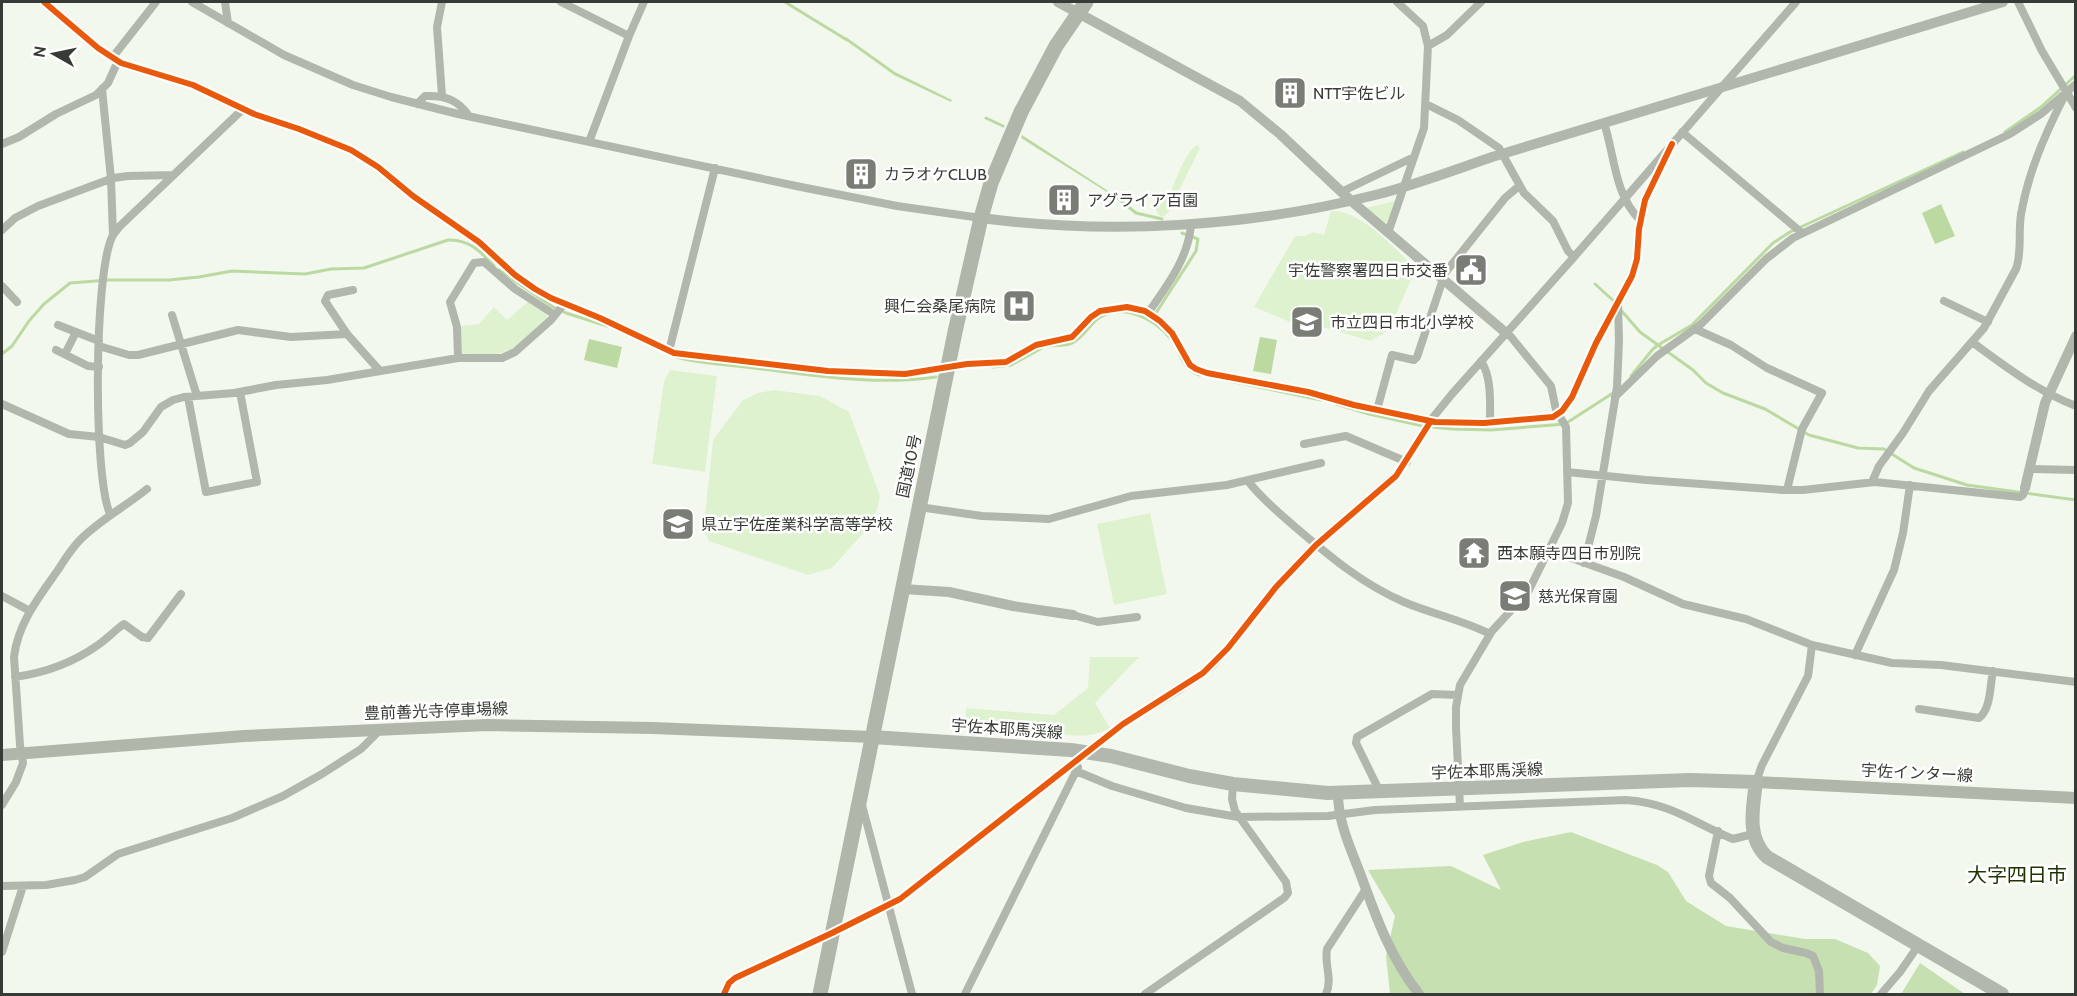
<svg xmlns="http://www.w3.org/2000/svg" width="2077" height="996" viewBox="0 0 2077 996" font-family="Cabin,'Noto Sans JP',sans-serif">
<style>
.green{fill:#dff2cf}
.forest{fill:#c7e0b1}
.water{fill:#bbd9a1}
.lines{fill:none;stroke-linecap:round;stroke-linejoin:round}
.stream{stroke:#bbd9a1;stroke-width:3}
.minor{stroke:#b1b7ac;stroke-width:8}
.tertiary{stroke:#b1b7ac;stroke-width:10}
.secondary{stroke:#b0b6a9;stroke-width:12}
.primary{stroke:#b2b8ad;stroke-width:14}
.trunk{stroke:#b0b6aa;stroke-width:15}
.cycleway-casing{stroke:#fff;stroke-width:10}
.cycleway{stroke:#e8590c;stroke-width:6}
.labels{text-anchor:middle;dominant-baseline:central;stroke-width:5;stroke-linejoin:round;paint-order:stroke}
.poi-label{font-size:16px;fill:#373b35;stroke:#fff;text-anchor:start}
.street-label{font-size:16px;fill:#373b35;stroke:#fff}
.quarter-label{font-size:20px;fill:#1d3401;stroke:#fff}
</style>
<rect width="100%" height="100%" fill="#f3f8ef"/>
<path class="green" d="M1197,145L1200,148L1168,213L1163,217C1156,215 1156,208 1155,202L1160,196L1170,194C1176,180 1185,152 1197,145Z
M1398,200L1388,229L1366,208Z
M1331,211C1362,210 1393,248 1416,268L1389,330L1370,341L1327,328L1290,322L1254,307L1295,236H1305L1313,232L1324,235Z
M528,302L548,316V320C533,332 516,352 496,354C485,356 473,353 462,354L460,326L479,324L494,307L507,320Z
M670,370L717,376L705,472L652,464L664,381Z
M774,390L820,396L849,412L880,496L877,510L865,531L832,568L808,575L709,541L705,533L704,524L713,440L742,401L758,393Z
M1150,513L1167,594L1114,605L1097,524Z
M1090,657H1139L1095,703L1110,728C1091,738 1079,736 1059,734L1058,731L966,723V708L1054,715L1088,688Z"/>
<path class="forest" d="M1571,832L1657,865L1668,872L1686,901L1726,926L1805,939H1835L1868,953L1880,966L1877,985L1871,994H1390L1386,956L1395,916L1368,870L1451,866L1501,890L1483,855L1523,842Z
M1920,963L1965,994H1901Z"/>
<path class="water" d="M846,37L895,72L952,100L951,102L894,75L844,39Z
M1022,135L1119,198L1118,199L1021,138Z
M1941,204L1955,236L1935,244L1922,213Z
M1260,337L1277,340L1271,374L1253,371Z
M589,339L622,347L617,368L584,360Z"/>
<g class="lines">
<path class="stream" d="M785,2L847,40
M986,118L1003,126
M2005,132L2041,107L2076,75
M1115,196L1136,213L1162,219
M499,270L553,307L566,313L607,326
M1595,284L1616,303
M1620,309L1640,332L1658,345L1692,325L1773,243L1790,232L1963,152
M1154,316L1196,251L1198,239L1182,233
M1048,346C1056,345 1065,346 1072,343C1082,339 1088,327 1096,320C1121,300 1155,319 1171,339
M1179,353C1183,363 1189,372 1200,375
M2,354L12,346L29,321L44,304L70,283L109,280H169L199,277L232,271L305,274L331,269L364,268L448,240C469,239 481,252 494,266
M676,357C701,364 727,364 753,368C813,375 876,386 936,377
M993,367L1011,365L1042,348
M1631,376L1653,349L1658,345L1693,370L1706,383L1723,393L1765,409L1809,435L1858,448L1884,449L1914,468L1967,485L2076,500
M1230,381L1321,400
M1336,404L1369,414L1423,426L1452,429L1491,430L1565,424L1613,393"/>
<path class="minor" d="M44,2L98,48L121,63L193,85L254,114L299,129L351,150L378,167L413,196L479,242L515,275L535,289L551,298L600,318L674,353L828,371L905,374L967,364L1006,362L1036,345L1072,337L1091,317L1100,311L1127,307L1145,311L1160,321L1172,333L1190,365L1196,369L1207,373L1308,392L1354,405L1435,422L1484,423L1553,417L1562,411L1572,397L1596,343L1632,276L1637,259L1639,229L1645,200L1672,144
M192,2L284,55L353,85L391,97L458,114L796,186L897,206L981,218
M225,2L228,23
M442,2L437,27L442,96
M561,2L629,36
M2018,2L2042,51L2076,108
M1428,46L1447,35L1481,2
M112,58L156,2
M102,89L111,179L113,235
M417,104L425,96C445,95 458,100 469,116
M1426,104L1458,120L1499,148L1524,193L1553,221L1568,251L1574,257
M1604,123C1615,156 1614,194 1640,220
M1682,132L1802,233
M589,142L629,36L644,2
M2,144L19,137L56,114L96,95L108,83L118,61
M1341,192L1414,157
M2,230L15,218L38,206L113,178L128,176L173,175
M1388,233L1424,128L1428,46L1423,26L1397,2
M1441,278L1505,198L1519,186
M2,286L17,302
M353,290L328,295L325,301L347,334L380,371
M1944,301L1988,322
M1148,313C1167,286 1189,257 1191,224
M172,315L197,396
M58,325L99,341
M1695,329L1731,345L1767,368L1822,393L1802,429L1787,490
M1972,342C2005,366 2037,391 2076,406
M99,346L129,355H138L238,330L291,337L347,334
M56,350L88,366L99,367
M669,351L715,168
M65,354L76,332
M458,358L457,327L450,302L474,263L484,262L515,289L555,315
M1481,361C1492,377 1490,404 1490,423
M188,397L206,492L257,482L240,392
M1615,397L1657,356L1700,325L1766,259L1793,238L2010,134L2041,114L2076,84
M2,404L69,434L99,437L125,445L130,443L143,432L161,407L173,400L184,397L234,393L276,385L327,380L458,358H502L515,352L551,320L564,304
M1377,410L1392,355L1414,360L1417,357L1443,279
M1304,444L1346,436L1407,462
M2030,469L2076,470
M1567,472L1646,480L1782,490H1803L1875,482L2020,497L2023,495L2025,488
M1248,481C1261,498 1278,512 1294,526C1328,555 1362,584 1404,602C1432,614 1463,620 1490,634
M1872,482L1879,466L1903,433L1929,391L1984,328L2016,269C2023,250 2017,229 2022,209C2029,171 2045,134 2063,99
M919,507L982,516L1049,519L1131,496L1227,485L1321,463
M110,514C93,475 94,276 112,237C114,233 117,230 120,226L243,109
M1549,550L1624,577L1683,604L1746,619L1812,645L1892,663L1941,665L2076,682
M1584,563L1596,516L1617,387L1619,341L1618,302
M2,596L30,611
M1073,615L1098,622L1137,617
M1855,655L1894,570L1903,533L1910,485
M15,677C44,673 74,662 98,645C107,639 115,630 124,624L142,637L148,638L181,594
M1919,709L1979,718C1991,709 1990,685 1993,671
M1076,771L1112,786L1186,808L1238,817L1328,816L1375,810L1426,808L1626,800C1671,803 1694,823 1733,839L1753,834
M1756,782L1762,765L1808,676L1812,645
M1380,792L1356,743L1357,737L1432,694L1458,695
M2,805L16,782L23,763L20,745L14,657C18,623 39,597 58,570C65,559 73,546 83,537C103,518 126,506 147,489
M862,805L912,994
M1460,806L1456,728V707L1460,685L1492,631L1528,592L1562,523L1568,503L1566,427L1556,410L1551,386L1507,332
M1718,831L1709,876L1711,883L1730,898L1771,942L1783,948L1806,953L1813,956L1819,971L1820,994
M2,886L46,885L75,880L85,877L118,854L232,818L283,796L322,774L361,749L381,729
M2,952L23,886
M724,994L729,983L735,978L832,933L900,899L1123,724L1179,690L1212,666L1228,648L1276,587L1316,545L1399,472L1430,421L1452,394L1574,257L1796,2
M965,994L1078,767
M1145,994L1284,898L1288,893L1286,882L1235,811L1232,799L1233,784
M1326,994C1333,979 1324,965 1327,949L1366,889
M1881,994L1900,972L1918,946"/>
<path class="tertiary" d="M1058,2L1240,101L1280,134L1349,199L1506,333
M981,218C1111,235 1248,227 1375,195C1415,185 1454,170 1492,157L2003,2
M2025,488L2045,403L2076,336
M903,589L949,592L1013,606L1073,615
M1338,793C1338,822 1350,847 1360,873C1376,917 1390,957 1419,994"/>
<path class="secondary" d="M2,755L244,736L487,725L653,728L872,737
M1756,782L2076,798"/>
<path class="primary" d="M872,737L1071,750L1111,756L1189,776L1233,784L1328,793L1690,780L1756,782C1753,808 1746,837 1767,857L2002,994"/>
<path class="trunk" d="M820,994L955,332L981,218L991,183L1021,112L1056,46L1086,2"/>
<g class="cycleway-casing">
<path id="cycleway" d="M44,2L98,48L121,63L193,85L254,114L299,129L351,150L378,167L413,196L479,242L515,275L535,289L551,298L600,318L674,353L828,371L905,374L967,364L1006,362L1036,345L1072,337L1091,317L1100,311L1127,307L1145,311L1160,321L1172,333L1190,365L1196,369L1207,373L1308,392L1354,405L1435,422L1484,423L1553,417L1562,411L1572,397L1596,343L1632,276L1637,259L1639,229L1645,200L1672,144
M724,994L729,983L735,978L832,933L900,899L1123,724L1203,673L1228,648L1276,587L1316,545L1396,476L1429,424"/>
</g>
<use href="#cycleway" class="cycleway"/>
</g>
<defs>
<g id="building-square" transform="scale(1.725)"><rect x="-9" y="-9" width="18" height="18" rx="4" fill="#797d76" stroke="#fff"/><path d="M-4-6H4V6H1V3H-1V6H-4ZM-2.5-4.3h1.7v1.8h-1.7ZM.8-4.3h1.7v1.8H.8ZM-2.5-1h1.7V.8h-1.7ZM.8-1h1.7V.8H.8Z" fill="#fff"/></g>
<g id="civic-square" transform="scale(1.725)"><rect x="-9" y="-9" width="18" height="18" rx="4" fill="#797d76" stroke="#fff"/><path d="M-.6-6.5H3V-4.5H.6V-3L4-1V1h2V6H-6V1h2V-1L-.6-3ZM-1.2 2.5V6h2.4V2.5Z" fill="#fff"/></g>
<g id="hospital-square" transform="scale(1.725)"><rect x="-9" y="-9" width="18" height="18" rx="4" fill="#797d76" stroke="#fff"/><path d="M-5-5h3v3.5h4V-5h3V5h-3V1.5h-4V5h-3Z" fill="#fff"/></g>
<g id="school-square" transform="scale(1.725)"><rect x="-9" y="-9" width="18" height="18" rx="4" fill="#797d76" stroke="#fff"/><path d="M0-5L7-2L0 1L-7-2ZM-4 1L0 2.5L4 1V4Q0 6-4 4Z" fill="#fff"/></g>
<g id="temple-square" transform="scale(1.725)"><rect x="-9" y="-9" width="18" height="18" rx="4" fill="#797d76" stroke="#fff"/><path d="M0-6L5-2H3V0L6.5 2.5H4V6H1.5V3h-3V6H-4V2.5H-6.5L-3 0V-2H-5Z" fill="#fff"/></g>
</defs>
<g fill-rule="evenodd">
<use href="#building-square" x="1290" y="93"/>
<use href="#building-square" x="861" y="174"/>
<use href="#building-square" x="1064" y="200"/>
<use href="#civic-square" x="1471" y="270"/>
<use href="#hospital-square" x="1019" y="306"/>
<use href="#school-square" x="1307" y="322"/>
<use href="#school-square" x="678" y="524"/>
<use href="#temple-square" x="1474" y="553"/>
<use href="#school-square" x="1515" y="596"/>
</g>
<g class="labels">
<g class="poi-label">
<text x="1313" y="93">NTT宇佐ビル</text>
<text x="884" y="174">カラオケCLUB</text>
<text x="1087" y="200">アグライア百園</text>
<text x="1448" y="270" text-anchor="end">宇佐警察署四日市交番</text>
<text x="996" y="306" text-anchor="end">興仁会桑尾病院</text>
<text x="1330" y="322">市立四日市北小学校</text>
<text x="701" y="524">県立宇佐産業科学高等学校</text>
<text x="1497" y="553">西本願寺四日市別院</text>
<text x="1538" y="596">慈光保育園</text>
</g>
<g class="street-label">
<text transform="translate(909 466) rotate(-78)">国道10号</text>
<text transform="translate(436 711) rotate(-2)">豊前善光寺停車場線</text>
<text transform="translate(1007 729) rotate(4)">宇佐本耶馬渓線</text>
<text transform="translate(1487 771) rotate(-2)">宇佐本耶馬渓線</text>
<text transform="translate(1917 773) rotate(3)">宇佐インター線</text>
</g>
<g class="quarter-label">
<text x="2017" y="875">大字四日市</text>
</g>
</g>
<rect width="2077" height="996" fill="none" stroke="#373b35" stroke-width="6"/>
<g transform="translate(54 54) rotate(279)" stroke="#ffffff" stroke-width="4.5" paint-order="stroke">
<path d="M0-4.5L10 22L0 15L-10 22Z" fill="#373b35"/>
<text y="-9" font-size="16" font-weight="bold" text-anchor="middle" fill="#373b35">N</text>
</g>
</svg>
